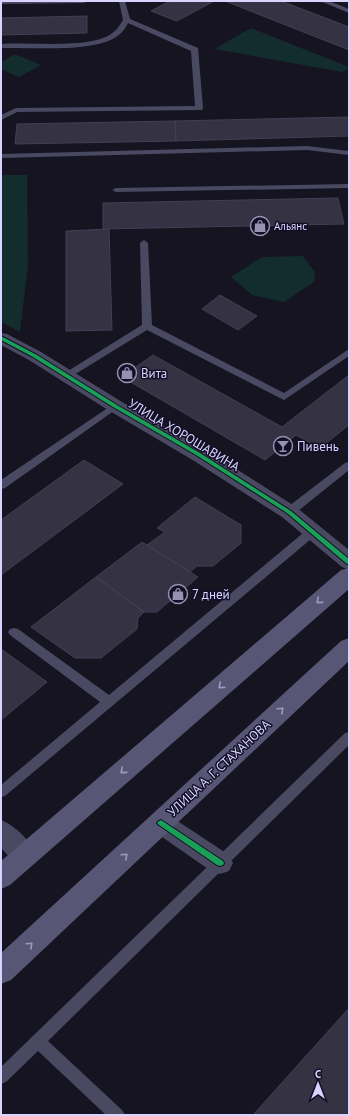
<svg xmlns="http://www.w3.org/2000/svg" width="350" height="1116" viewBox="0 0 350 1116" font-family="'PT Sans',sans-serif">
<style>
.green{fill:#132c2d}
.building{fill:#343243;stroke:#433f54}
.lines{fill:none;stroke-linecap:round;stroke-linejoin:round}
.service{fill:#4a4962;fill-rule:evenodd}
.minor{fill:#4a4962;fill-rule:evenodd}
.secondary{fill:#575674;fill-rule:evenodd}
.cycleway-casing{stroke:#130f26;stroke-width:2}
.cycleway{fill:#1a9f57;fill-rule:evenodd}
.oneway{stroke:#9e9bc0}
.labels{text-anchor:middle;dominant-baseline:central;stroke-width:3;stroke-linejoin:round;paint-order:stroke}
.far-poi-label{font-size:11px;fill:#d9d4ff;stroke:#130f26;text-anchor:start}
.poi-label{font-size:13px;fill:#d9d4ff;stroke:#130f26;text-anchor:start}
.street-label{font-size:13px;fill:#d9d4ff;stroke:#130f26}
</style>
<rect width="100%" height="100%" fill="#161421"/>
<path class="green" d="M251,28L349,67V68L342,72L214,49Z
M15,54L41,65L19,77L1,69V62Z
M1,175H27L28,264L20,332L1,322Z
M303,256L315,272L314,282L284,302L252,295L231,277L262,257Z"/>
<path class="building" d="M170,1H214L177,21L151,11Z
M225,1H281L349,27V50Z
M87,16V33L1,35V18Z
M349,117V136L176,141L175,121Z
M175,121L176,141L15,144L17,124Z
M338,198L344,224L103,229V203Z
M109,229L112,330L66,331V231Z
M220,295L257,316L238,330L202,309Z
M153,355L282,427L349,375V425L320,448L296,435L265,460L122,377Z
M84,460L123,484L1,575V520Z
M195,497L241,525V543L213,566H197L190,572L147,545L165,532L157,528Z
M142,542L198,577L157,612H144L96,577Z
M96,577L144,612L138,618L137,629L101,658H75L31,627Z
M1,649L47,682L1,720Z
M349,1008V1115H253Z"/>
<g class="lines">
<path class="service" d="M1,1H87L84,3L1,4Z
M119,1H125L130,19L198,48L203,108L202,110L17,112L1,120V115L16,108L195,106L191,51L128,23C125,29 122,33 116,37C92,53 31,47 1,48V44C29,42 90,49 111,34C117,30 120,25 123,20Z
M320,1H329L349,9V13Z
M307,146L349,151V155L307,150L1,158V154Z
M349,184V188L116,192L112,190L116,188Z
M144,240L148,243L152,325L284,393L349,349V356L284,400L147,330L69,378H63L61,376L63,374L142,325L140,243Z
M115,403L120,406L118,408L5,488L1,489V480Z
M349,462V470L293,515H285L284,512L285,509L345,463Z
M313,527L317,528L318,531L317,534L5,796L1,797V785L100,702L10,635L8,632L10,629L14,628L18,629L109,695L309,528Z
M349,732V745L48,1041L122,1110L125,1115H106L38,1051L6,1082L1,1084V1067L345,733Z"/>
<path class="minor" d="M1,333L7,334L41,352L122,402L205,449L296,507L349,550V570L342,567L282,517L191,459L108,410L29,360L1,345Z
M161,813L170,816L229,855L233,863L229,871L220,874L211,871L152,830L149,823L152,816Z
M1,820C16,826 31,842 38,856L34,864C17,870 12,859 1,848Z"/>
<path class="secondary" d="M349,568V589L10,885L1,889V861L341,570Z
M349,638V661L11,980L1,984V953L341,641Z"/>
<g class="cycleway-casing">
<path id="cycleway" d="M1,336L37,355L117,405L200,453L291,511L349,559V564H347L287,513L196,455L113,407L33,357L1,340Z
M161,820L223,861L224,863L223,865L220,866L217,865L159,825L157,823L159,821Z"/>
</g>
<use href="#cycleway" class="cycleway"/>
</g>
<defs><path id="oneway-chevron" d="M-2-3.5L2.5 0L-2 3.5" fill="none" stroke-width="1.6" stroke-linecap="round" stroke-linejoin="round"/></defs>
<g class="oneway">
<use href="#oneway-chevron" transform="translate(319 601) rotate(139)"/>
<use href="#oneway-chevron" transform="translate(221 686) rotate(139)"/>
<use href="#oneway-chevron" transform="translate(281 710) rotate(-43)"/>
<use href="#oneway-chevron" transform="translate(123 771) rotate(139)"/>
<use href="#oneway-chevron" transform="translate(125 856) rotate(-43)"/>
<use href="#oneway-chevron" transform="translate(30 945) rotate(-43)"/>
</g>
<defs>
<g id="shop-ring" transform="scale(1)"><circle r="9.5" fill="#130f26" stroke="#9591b1" stroke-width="1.5"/><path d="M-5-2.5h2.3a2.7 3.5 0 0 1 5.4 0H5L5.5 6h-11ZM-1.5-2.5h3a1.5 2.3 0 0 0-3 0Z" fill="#9591b1"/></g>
<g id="bar-ring" transform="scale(1)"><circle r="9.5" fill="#130f26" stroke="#9591b1" stroke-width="1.5"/><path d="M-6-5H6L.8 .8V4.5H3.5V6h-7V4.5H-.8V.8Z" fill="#9591b1"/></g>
</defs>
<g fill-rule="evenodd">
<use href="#shop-ring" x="260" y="226"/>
<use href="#shop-ring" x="127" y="373"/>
<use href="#bar-ring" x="283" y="446"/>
<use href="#shop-ring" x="178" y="594"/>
</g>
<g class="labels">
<g class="far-poi-label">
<text x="274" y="226">Альянс</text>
</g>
<g class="poi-label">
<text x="141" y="373">Вита</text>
<text x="297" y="446">Пивень</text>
<text x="192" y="594">7 дней</text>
</g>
<g class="street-label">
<text transform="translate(184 435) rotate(31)">УЛИЦА ХОРОШАВИНА</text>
<text transform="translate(219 768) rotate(-43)">УЛИЦА А. Г. СТАХАНОВА</text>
</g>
</g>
<rect width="350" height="1116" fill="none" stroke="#d9d4ff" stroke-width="4"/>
<g transform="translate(318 1084)" stroke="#130f26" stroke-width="3" paint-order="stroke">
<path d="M0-3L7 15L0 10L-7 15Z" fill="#d9d4ff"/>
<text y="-6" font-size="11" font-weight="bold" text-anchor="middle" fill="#d9d4ff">С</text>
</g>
</svg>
